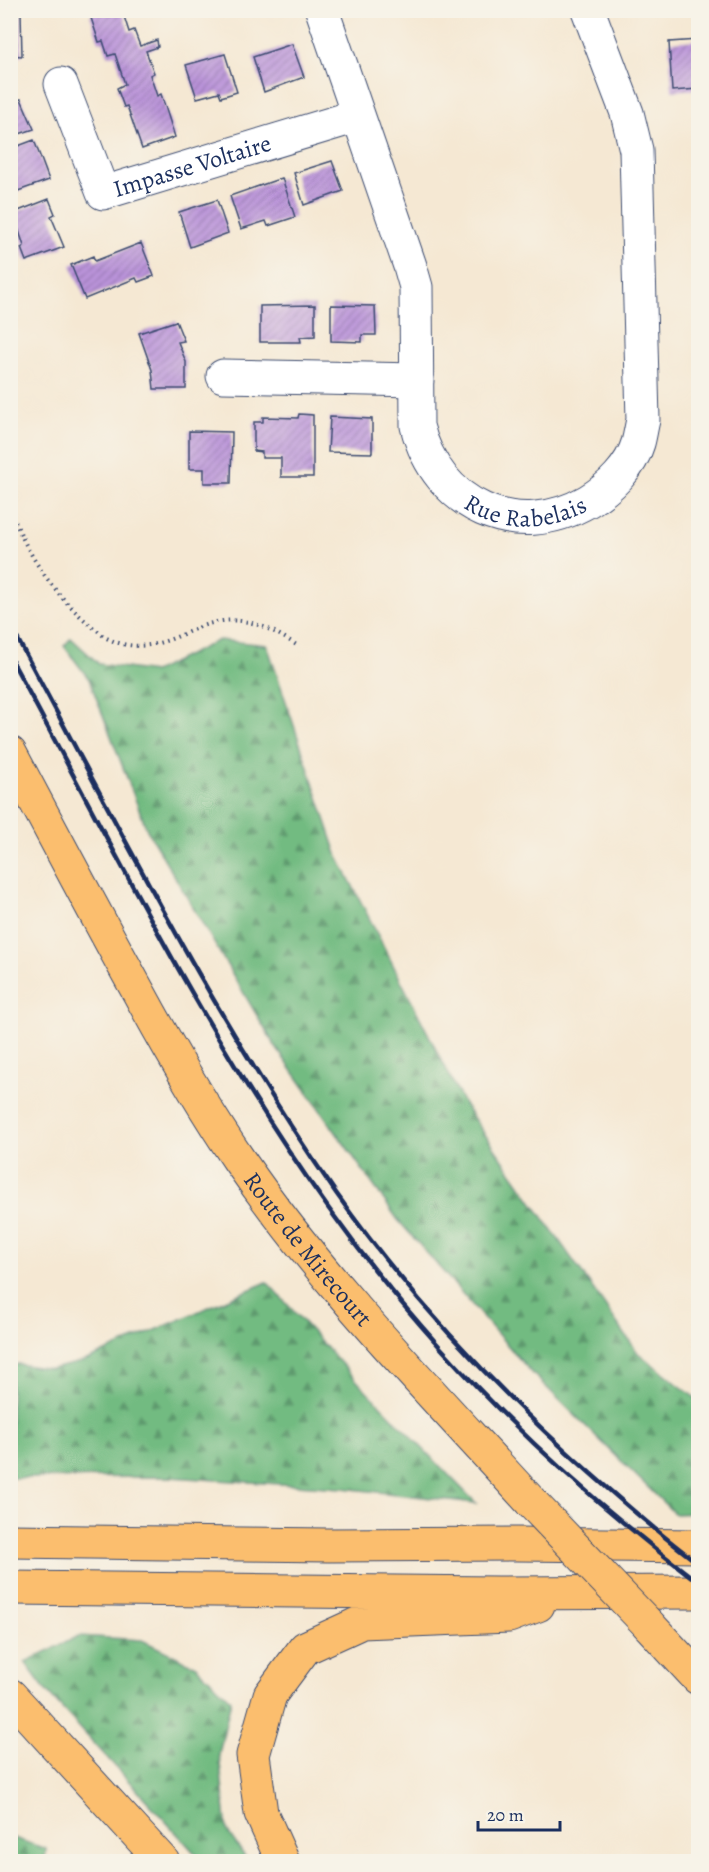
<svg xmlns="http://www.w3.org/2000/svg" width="709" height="1872" viewBox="0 0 709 1872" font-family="Alegreya,serif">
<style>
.forest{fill:url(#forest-firs);stroke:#467570;stroke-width:1.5}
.building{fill:url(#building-hatch)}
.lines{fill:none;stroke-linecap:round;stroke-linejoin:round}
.minor-casing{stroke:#3c4b70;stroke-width:35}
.major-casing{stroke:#3c4b70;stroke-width:35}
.highway-casing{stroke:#3c4b70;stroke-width:35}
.path{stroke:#3c4b70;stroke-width:4;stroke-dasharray:1.5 4.5;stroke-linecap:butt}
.minor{stroke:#fff;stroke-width:33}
.major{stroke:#fbbe6e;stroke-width:33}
.highway{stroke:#fbbe6e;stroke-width:33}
.rail{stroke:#1b2f5e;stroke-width:4.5}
.major-bridge-casing{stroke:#3c4b70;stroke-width:35;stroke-linecap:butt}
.major-bridge{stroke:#fbbe6e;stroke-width:33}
.labels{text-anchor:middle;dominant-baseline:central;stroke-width:4.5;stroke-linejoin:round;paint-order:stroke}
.street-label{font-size:24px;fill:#1b2f5e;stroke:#f7f3e8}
</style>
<defs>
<pattern id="forest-firs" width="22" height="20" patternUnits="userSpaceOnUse" patternTransform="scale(1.5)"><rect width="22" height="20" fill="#72bb81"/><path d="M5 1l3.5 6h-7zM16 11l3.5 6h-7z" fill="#5d986d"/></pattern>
<pattern id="building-hatch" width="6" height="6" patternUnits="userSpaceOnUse" patternTransform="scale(1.5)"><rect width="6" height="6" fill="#ba93d9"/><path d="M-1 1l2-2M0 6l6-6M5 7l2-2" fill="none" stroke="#9678b3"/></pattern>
</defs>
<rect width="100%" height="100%" fill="#f7f3e8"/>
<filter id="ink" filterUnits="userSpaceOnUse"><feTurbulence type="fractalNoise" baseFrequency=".0167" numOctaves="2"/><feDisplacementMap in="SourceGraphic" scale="12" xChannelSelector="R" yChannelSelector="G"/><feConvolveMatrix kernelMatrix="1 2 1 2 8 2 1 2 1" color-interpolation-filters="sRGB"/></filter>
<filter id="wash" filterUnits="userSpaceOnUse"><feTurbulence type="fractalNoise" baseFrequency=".008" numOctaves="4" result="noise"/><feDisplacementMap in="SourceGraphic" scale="24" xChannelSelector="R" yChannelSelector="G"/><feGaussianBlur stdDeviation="1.35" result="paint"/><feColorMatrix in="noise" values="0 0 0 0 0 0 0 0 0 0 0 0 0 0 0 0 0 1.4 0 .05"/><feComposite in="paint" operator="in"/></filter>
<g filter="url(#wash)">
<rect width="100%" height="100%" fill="#f5e8d3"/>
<path class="forest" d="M71,638L99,664L154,672L219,640L267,645L338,857L465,1106L638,1353L698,1400V1513L675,1514L530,1371L398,1220L275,1046L147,830L89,679L64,646Z
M267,1282L358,1382L476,1503L342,1488L169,1477L11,1478V1366L18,1364L51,1369L82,1362Z
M79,1636L142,1640L196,1666L231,1700L219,1754L227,1831L248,1861H202L47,1692L25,1662Z
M11,1837L46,1849L45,1861H11Z"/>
<g id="blocks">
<path class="building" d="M101,10H122L129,32L134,30L140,46L157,40L158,47L146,51L154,73L150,75L157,96L161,94L175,137L142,149L127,106L124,107L117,88L125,84L115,54L108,56L103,41L99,42L90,15Z
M10,13H21L22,56L10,55Z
M698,40V89L672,91L669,42Z
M292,44L304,77L264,92L253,57Z
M225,54L237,92L221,97L219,92L197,98L186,65Z
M10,91L14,101L21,99L34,129L10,137Z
M34,140L49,180L15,192L10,181V149Z
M332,161L343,191L304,205L294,173Z
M282,178L295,217L268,226L266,221L241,229L230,196Z
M49,199L55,214L51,216L64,247L26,261L21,248L24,246L13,213Z
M217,200L228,233L190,247L179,212Z
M141,243L154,276L138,282L136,278L85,299L71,265L93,256L95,261Z
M315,305V336L300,337L301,342H260V306Z
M331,305L375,306L376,335H362V342L331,341Z
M176,321L184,341L178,342L186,362V389H154L152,370L139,333Z
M299,414L313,415V477H281V458H262V452L254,451V422H263V417L298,418Z
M330,417L372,419V453L328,452Z
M189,431L232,432L231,483H204V469H189Z"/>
</g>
</g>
<g filter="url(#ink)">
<use href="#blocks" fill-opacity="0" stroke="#3c4b70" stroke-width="1.5"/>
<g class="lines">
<g class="minor-casing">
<g id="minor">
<path id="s1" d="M322,10L410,266L416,287L417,426C437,506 516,543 588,501C610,488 631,467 638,443C640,436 641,428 643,420L636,150L627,113L588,10"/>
<path id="s2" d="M61,84L103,193L357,116"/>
<path d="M223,376L417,380"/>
</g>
</g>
<g class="major-casing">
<g id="major">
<path id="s3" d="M10,753C53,834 95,914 139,993C170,1050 202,1106 239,1160C324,1284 431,1392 532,1503"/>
<path d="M648,1624L698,1678"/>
</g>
</g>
<g class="highway-casing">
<path id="highway" d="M10,1541L328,1545L517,1544L698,1546
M10,1588L497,1593L698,1592
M10,1695L163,1862
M283,1862L261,1813L253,1755L270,1695L305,1648L362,1622L509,1616L538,1605"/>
</g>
<path class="path" d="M10,511C17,524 22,539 30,552C46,581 68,607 94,628C99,631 103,637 109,639C120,645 136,647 149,645C169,642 186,632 205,625C242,613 267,626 298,646"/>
<use href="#minor" class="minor"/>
<use href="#major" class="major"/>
<use href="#highway" class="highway"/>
<path class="rail" d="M10,625C114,817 211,1014 336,1193C408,1295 496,1389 589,1472C625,1504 660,1535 698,1563
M10,657C111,843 205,1036 329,1209C431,1352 559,1477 698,1582"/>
<g class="major-bridge-casing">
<path id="major-bridge" d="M532,1503L648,1624"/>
</g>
<use href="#major-bridge" class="major-bridge"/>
</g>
</g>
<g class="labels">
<g class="street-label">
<text stroke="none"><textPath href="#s2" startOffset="210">Impasse Voltaire</textPath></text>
<text stroke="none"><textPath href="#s1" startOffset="585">Rue Rabelais</textPath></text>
<text stroke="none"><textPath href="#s3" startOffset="580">Route de Mirecourt</textPath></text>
</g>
</g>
<rect width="709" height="1872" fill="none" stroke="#f7f3e8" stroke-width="36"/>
<path d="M478 1821v9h82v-9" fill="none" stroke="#1b2f5e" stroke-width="3"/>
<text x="487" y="1821" font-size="18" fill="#1b2f5e" stroke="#f7f3e8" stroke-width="4.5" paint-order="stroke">20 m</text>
</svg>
